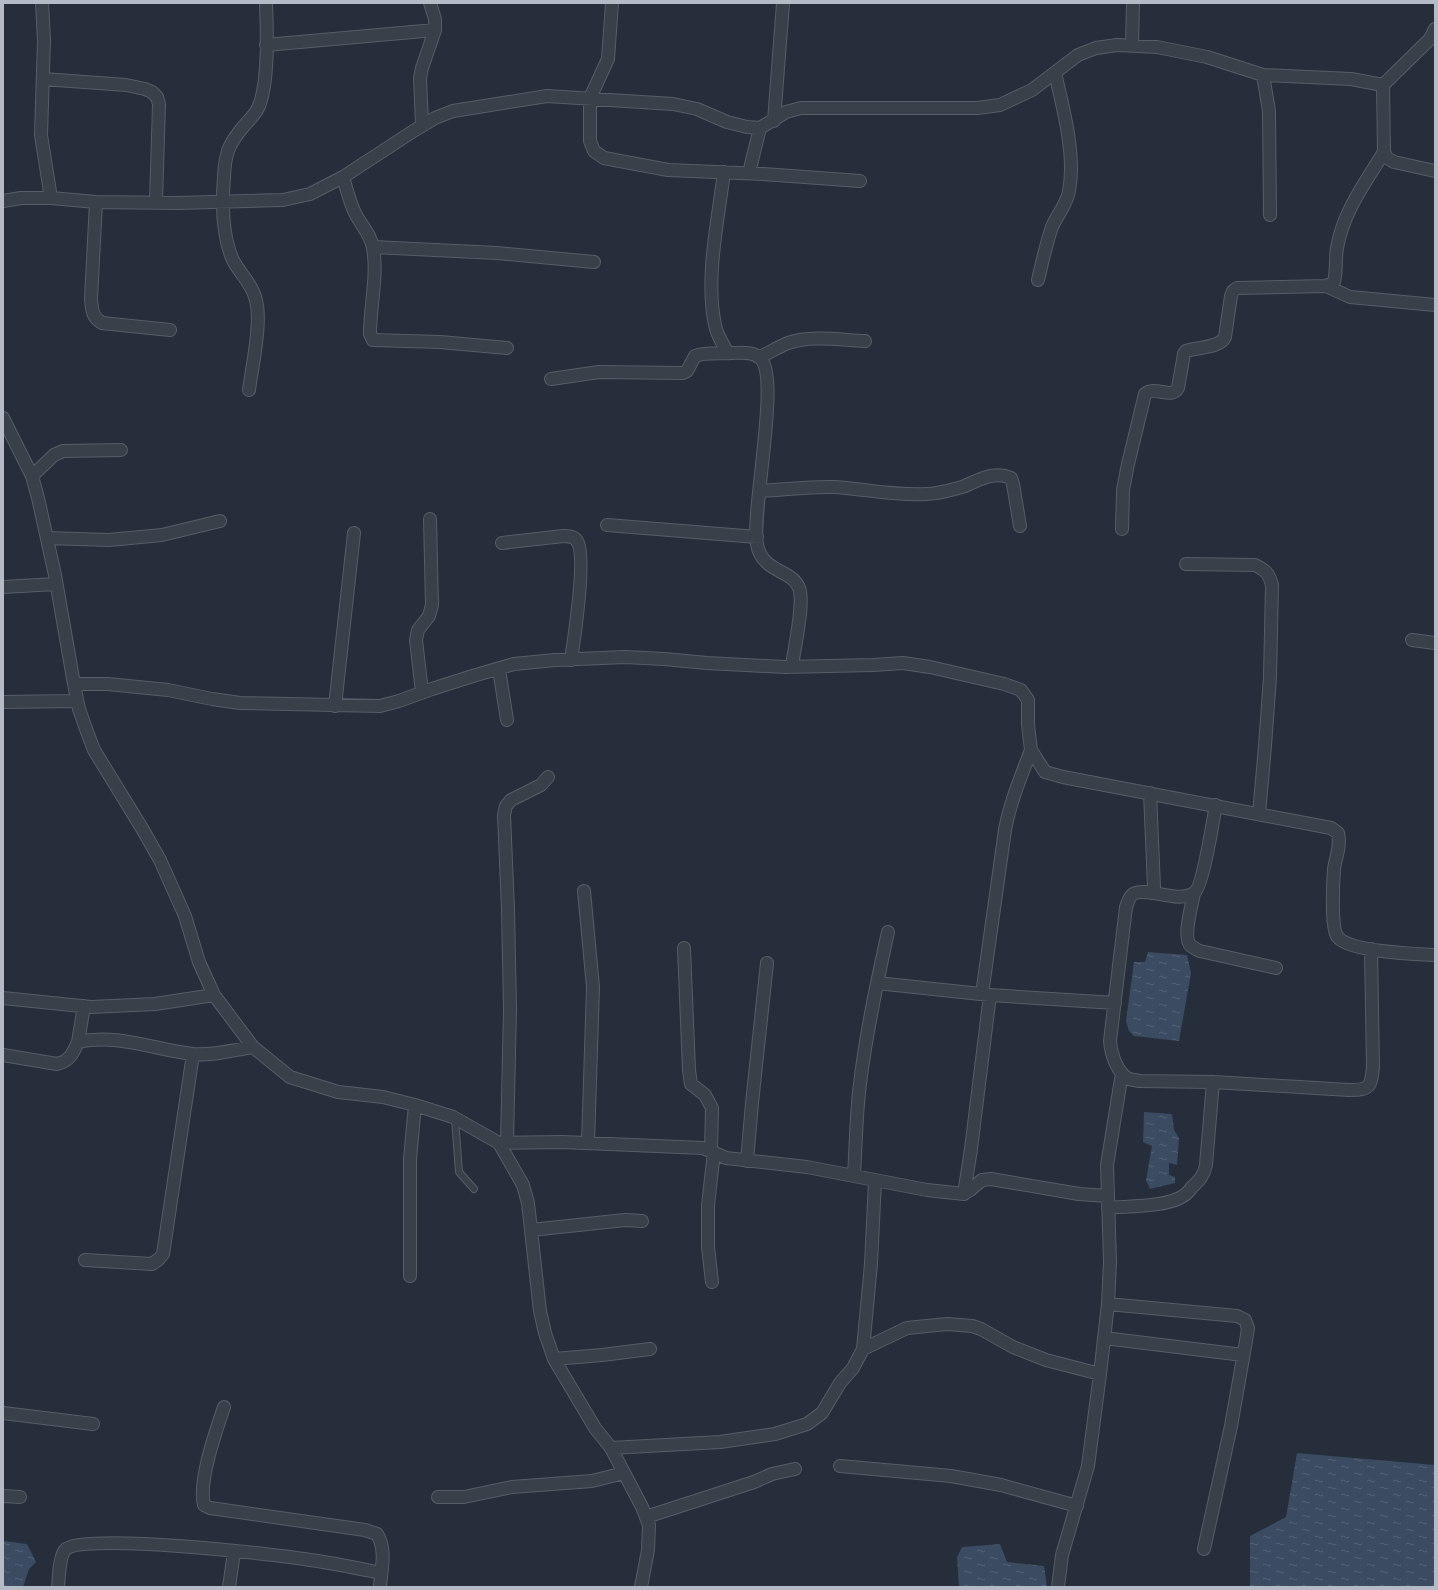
<svg xmlns="http://www.w3.org/2000/svg" width="1438" height="1590" viewBox="0 0 1438 1590" font-family="Cabin,sans-serif">
<style>
.water{fill:url(#water-ripples)}
.lines{fill:none;stroke-linecap:round;stroke-linejoin:round}
.service-casing{stroke:#565e68;stroke-width:8}
.minor-casing{stroke:#565e68;stroke-width:14}
.service{stroke:#38404a;stroke-width:6}
.minor{stroke:#38404a;stroke-width:12}
</style>
<defs>
<pattern id="water-ripples" width="26" height="14" patternUnits="userSpaceOnUse"><rect width="26" height="14" fill="#3b4b62"/><path d="M2 4q2-2 4 0t4 0M15 11q2-2 4 0t4 0" fill="none" stroke="#556377"/></pattern>
</defs>
<rect width="100%" height="100%" fill="#252e3a"/>
<path class="water" d="M1148,952L1187,955L1191,973L1179,1041L1134,1036L1129,1031L1126,1021L1134,962H1145Z
M1144,1112L1172,1114L1174,1130L1179,1138L1177,1165L1169,1163V1175L1175,1177V1183L1150,1189L1146,1180L1152,1146L1143,1142Z
M1297,1453L1435,1465V1587H1250V1536L1286,1517Z
M3,1541L27,1544L36,1562L29,1569L23,1587H3Z
M1000,1544L1007,1562L1044,1566L1047,1587H959L957,1557L962,1547Z"/>
<g class="lines">
<g class="service-casing">
<path id="service" d="M455,1119L459,1172L474,1189"/>
</g>
<g class="minor-casing">
<path id="minor" d="M42,3L44,40L41,135L51,198
M612,3L608,59L590,98V141L594,151L604,158L668,170L763,174L860,181
M1435,29L1430,39L1383,85L1384,152L1387,158L1394,162L1435,171
M266,45L435,30
M1132,46L1133,3
M1263,75L1269,111L1270,215
M43,79L126,85L145,89L152,92L157,97L159,104L156,202
M774,121L783,3
M422,125L420,78L422,68L435,30V19L430,3
M724,172C718,220 705,279 715,325C717,336 723,344 728,353
M749,173L760,128
M343,177C347,190 350,204 356,215C362,226 371,235 373,248C378,276 370,306 370,334L373,340L440,342L507,348
M3,201L21,198H51L96,202L178,203L283,200L310,194L343,177L415,130L435,118L453,111L547,96L673,104L697,109L727,122L747,127L760,128L786,112L801,108H977L1000,105L1032,90L1078,55L1096,48L1117,45L1157,47L1207,57L1263,75L1351,79L1383,85
M96,202L91,299C92,310 92,317 102,323L170,330
M373,247L497,253L594,262
M1038,280C1042,263 1046,244 1052,227C1057,215 1067,204 1069,191C1076,156 1063,107 1055,73
M1326,286L1350,297L1435,305
M760,357C769,353 778,347 788,343C812,335 840,340 865,341
M551,379L599,372L683,373L687,371L695,356C706,352 719,354 731,353C740,353 752,351 760,358C781,375 751,511 757,544C762,573 792,569 799,588C805,602 794,649 792,666
M249,390C252,367 263,318 255,297C251,282 238,272 232,258C222,234 222,202 224,177C225,154 228,145 243,127C248,121 256,114 259,106C269,80 267,31 266,3
M3,418L32,476L38,498L55,575L74,684L79,709L86,729L94,750L143,830L160,860L185,916L199,962L214,995L253,1047L290,1077L338,1092L383,1097L415,1105L453,1117L499,1143L523,1185L528,1203L540,1311L545,1333L554,1359L595,1428L611,1448L642,1507L649,1525L648,1550L641,1587
M32,476L54,455L63,451L121,450
M759,491C784,490 810,486 835,487C865,489 896,496 926,494C938,494 951,490 962,487C978,481 993,470 1011,478L1013,484L1020,526
M607,525L757,537
M1122,529L1123,490L1128,464L1145,394C1155,385 1171,400 1178,388L1184,354L1186,351C1198,347 1220,348 1225,337L1231,296L1233,291L1237,288L1326,286L1334,282C1337,270 1335,259 1337,248C1343,212 1365,183 1384,152
M47,538L109,540L162,535L220,521
M502,543L563,536C568,536 574,536 577,541C587,555 574,640 571,660
M1186,564L1255,565C1265,570 1269,573 1272,585L1270,677L1265,746L1259,814
M3,587L56,584
M1412,640L1435,643
M499,669L507,720
M74,684H108L168,690L212,699L240,703L380,706L399,701L432,689L476,675L514,664L555,660L625,657L664,659L707,663L785,667L873,665L903,663L930,667L1004,684L1021,690L1028,700V725L1031,750L1045,772L1063,777L1331,828L1338,833C1341,846 1336,856 1334,869C1333,882 1331,927 1337,936C1347,952 1416,954 1435,955
M422,692L416,640L418,630L429,616L432,605L430,519
M3,702L77,701
M335,706L354,533
M1150,793L1154,887L1152,893
M1216,805C1213,820 1203,887 1194,893C1177,904 1147,886 1133,894C1129,897 1128,902 1126,907L1110,1041C1111,1054 1117,1073 1129,1079C1132,1080 1136,1080 1139,1081L1213,1082L1349,1090C1370,1090 1371,1087 1373,1067L1371,949
M584,891L593,987L588,1143
M1194,893C1192,905 1182,938 1191,946C1194,948 1197,950 1200,951L1276,968
M684,948L689,1070L691,1084L705,1095L712,1108L711,1150
M877,983L990,995L1115,1003
M982,994L1005,830C1010,802 1021,777 1031,750
M3,998L91,1007L155,1004L214,995
M78,1042L84,1006
M3,1055L57,1064C70,1061 73,1053 78,1042C117,1033 155,1050 193,1054C213,1056 233,1050 253,1047
M499,1143L562,1142L703,1148L726,1158L807,1167L927,1190L964,1194L970,1190L982,1180L991,1179L1079,1194L1107,1196
M507,1143L510,1009L508,909L504,815L506,806L511,800L541,785L548,777
M747,1161L752,1103L767,963
M854,1175C856,1145 856,1114 860,1084C866,1033 877,982 888,932
M964,1194L971,1149L990,995
M1108,1208C1127,1206 1168,1207 1183,1196C1187,1194 1190,1190 1192,1187C1200,1180 1204,1175 1206,1165L1213,1082
M531,1230L625,1220L642,1221
M85,1260L152,1264L159,1259L163,1254L193,1054
M410,1276V1159L415,1105
M712,1282L708,1247V1205L714,1152
M1108,1304L1237,1316L1245,1320L1248,1328L1246,1341L1231,1426L1204,1549
M1104,1338L1243,1355
M863,1349L907,1328L947,1324L972,1326L981,1329L1013,1347L1046,1360L1100,1374
M554,1359L602,1355L650,1349
M224,1407C216,1431 198,1481 204,1505L210,1508L365,1530L377,1534C387,1550 381,1570 380,1587
M3,1413L93,1424
M611,1448L720,1442L775,1434L807,1424L822,1413L840,1383L853,1368L863,1349L871,1264L875,1181
M840,1466L951,1476L1001,1485L1077,1506
M3,1496L20,1497
M438,1497H464L512,1487L592,1481L624,1473
M646,1517L754,1482L772,1474L795,1469
M58,1587C59,1578 59,1555 66,1549C86,1533 275,1554 310,1560C333,1563 357,1568 381,1573
M229,1587L234,1552
M1058,1587L1062,1555L1088,1466L1100,1374L1108,1304L1110,1262L1107,1165L1122,1073"/>
</g>
<use href="#service" class="service"/>
<use href="#minor" class="minor"/>
</g>
<rect width="1438" height="1590" fill="none" stroke="#b4bbc6" stroke-width="8"/>
</svg>
